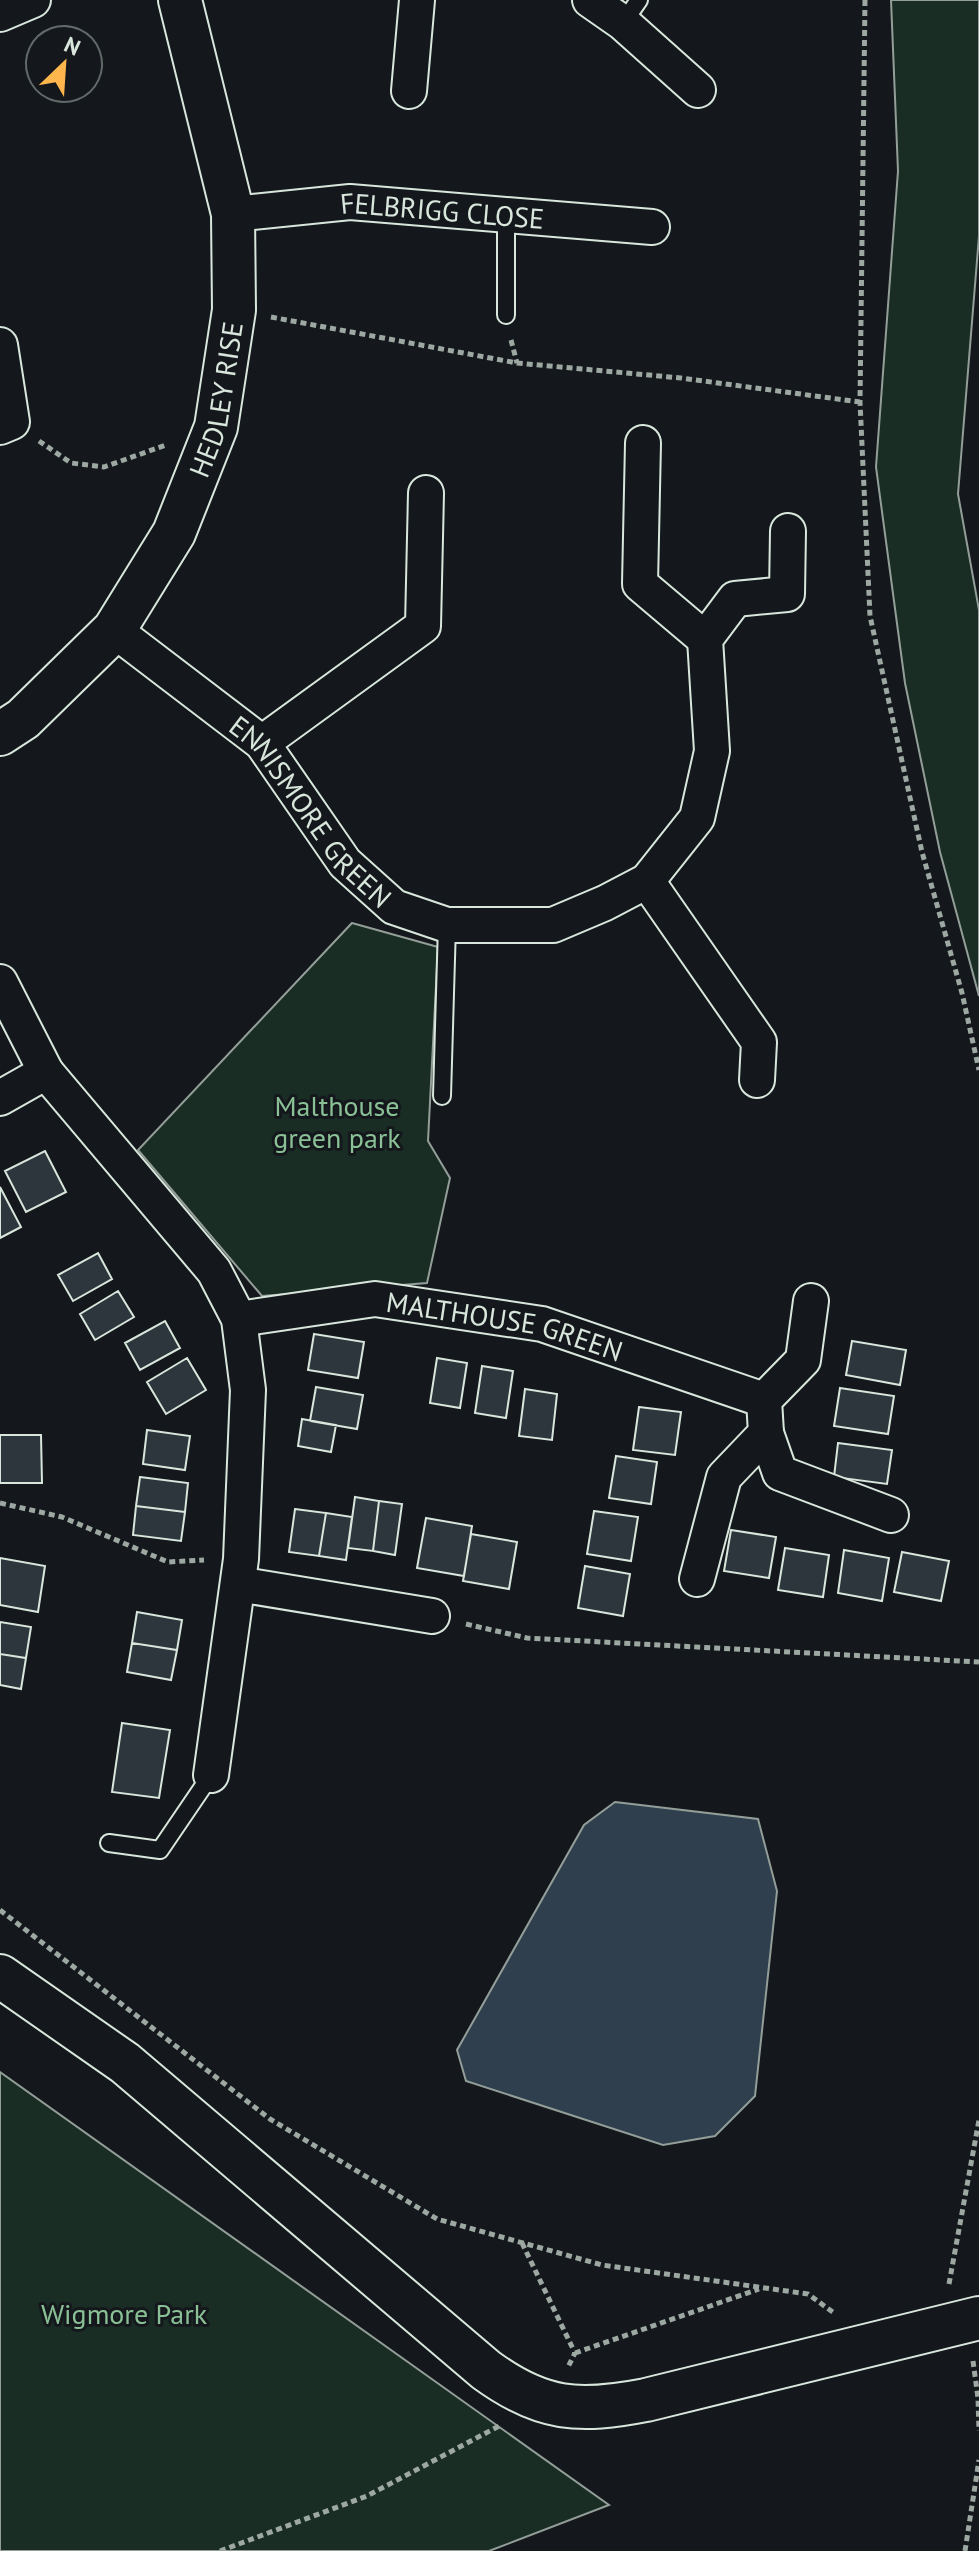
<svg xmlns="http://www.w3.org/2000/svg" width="979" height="2551" viewBox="0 0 979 2551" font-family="'PT Sans',sans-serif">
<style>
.green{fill:#1a2d24;stroke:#939e99;stroke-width:2}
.water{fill:#2f3f4d;stroke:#939e99;stroke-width:2}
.building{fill:#2c363c;stroke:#d8e6dc;stroke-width:2}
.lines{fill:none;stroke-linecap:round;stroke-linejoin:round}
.service-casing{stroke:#d8e6dc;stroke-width:20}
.minor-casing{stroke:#d8e6dc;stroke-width:38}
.tertiary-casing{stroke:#d8e6dc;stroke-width:46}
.path{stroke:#9da8a2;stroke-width:5;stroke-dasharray:6 4;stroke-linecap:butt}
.service{stroke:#14181c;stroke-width:16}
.minor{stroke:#14181c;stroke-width:34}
.tertiary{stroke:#14181c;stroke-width:42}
.labels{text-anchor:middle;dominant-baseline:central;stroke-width:6;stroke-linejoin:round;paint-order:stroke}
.street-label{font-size:28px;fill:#d8e6dc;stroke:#14181c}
.park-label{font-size:28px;fill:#8ac095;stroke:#14181c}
</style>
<rect width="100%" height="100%" fill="#14181c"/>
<path class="green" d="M891,0H979V236L958,494L979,610V996L940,852L905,683L876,467L898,171Z
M352,923L438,947L428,1141L450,1178L427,1283L262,1296L138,1150Z
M0,2072L609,2505L489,2551H0Z"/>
<path class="water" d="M615,1802L758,1819L777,1891L755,2096L715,2136L663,2145L466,2081L457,2050L584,1825Z"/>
<path class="building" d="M45,1151L66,1192L26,1212L5,1171Z
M0,1187L21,1227L0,1238Z
M98,1253L112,1279L73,1301L58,1275Z
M118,1291L134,1317L95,1340L80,1314Z
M165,1321L180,1348L140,1370L125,1343Z
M314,1334L364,1342L358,1378L308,1370Z
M852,1341L906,1350L900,1385L846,1375Z
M187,1358L206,1390L166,1414L147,1382Z
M437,1358L467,1363L460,1408L430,1403Z
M482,1366L513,1371L506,1418L475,1413Z
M316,1387L363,1395L357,1429L310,1421Z
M840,1388L894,1396L888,1434L834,1426Z
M525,1389L557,1394L552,1440L519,1436Z
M639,1407L681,1412L675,1455L633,1450Z
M302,1419L336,1425L331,1452L298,1446Z
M147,1430L190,1436L185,1470L143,1464Z
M0,1435H41L42,1483H0Z
M838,1443L892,1450L887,1484L834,1477Z
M616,1456L657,1462L651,1504L609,1498Z
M140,1477L188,1483L185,1512L136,1506Z
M355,1497L379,1501L373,1551L348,1548Z
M379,1501L402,1504L395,1555L373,1551Z
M136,1506L185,1512L181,1541L133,1535Z
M295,1509L326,1513L319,1556L289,1552Z
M594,1511L638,1517L631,1561L587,1554Z
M326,1513L352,1517L346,1560L319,1556Z
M426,1518L472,1526L464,1576L417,1568Z
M731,1530L776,1537L769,1578L724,1571Z
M471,1534L517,1542L509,1589L463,1581Z
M785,1548L829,1555L823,1597L778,1590Z
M844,1550L889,1558L882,1601L838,1593Z
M902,1552L949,1561L941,1601L894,1592Z
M0,1558L45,1566L38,1612L0,1605Z
M585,1566L630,1574L623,1616L578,1608Z
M137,1612L182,1620L177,1650L132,1643Z
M0,1622L31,1627L26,1658L0,1654Z
M132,1643L177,1650L171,1680L127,1672Z
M0,1654L26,1658L21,1689L0,1685Z
M122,1723L170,1730L159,1798L112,1792Z"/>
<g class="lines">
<g class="service-casing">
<path id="service" d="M623,23L639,0
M506,315V215
M442,1096L447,925
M109,1843L160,1850L211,1775"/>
</g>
<g class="minor-casing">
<g id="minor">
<path d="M590,0L623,23L698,90"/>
<path d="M0,14L33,0"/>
<path d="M409,91L417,0"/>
<path id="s1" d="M233,214L350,202L652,227"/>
<path d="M0,345L12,422L0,427"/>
<path d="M643,443L640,584L705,639"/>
<path id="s2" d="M114,630L262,743L345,863L394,907L447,925H553L605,903L647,881L697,818L712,751L705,639L735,599L787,594L788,531"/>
<path d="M262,743L423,626L426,493"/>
<path d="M647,881L759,1042L757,1080"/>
<path d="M0,982L46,1072L0,1098"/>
<path d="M46,1072L214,1271L239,1319L248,1390L241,1559L211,1775"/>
<path id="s3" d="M239,1319L375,1299L542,1324L764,1400"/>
<path d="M766,1433L780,1473L891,1515"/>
<path d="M697,1579L724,1477L766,1433L764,1400L803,1360L811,1301"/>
<path d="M238,1584L432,1616"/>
</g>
</g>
<g class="tertiary-casing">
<g id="tertiary">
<path id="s4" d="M0,734L23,719L114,630L174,533L216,427L234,310L233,214L180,0"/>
<path d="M0,1976L125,2063L486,2370C542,2411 579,2413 646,2400L979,2318"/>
</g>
</g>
<path class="path" d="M865,0L860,402L870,616L922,852L962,993L979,1070
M271,317L517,363L681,378L860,402
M511,340L517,363
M39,441L71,463L104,467L166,445
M0,1503L62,1517L168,1562L204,1560
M466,1624L527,1638L979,1662
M0,1910L270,2119L437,2219L602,2265L808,2294L834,2313
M522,2243L575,2353L568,2367
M949,2284L979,2120
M575,2353L759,2289
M973,2361L978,2398L979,2431
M220,2551L367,2496L501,2425
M965,2551L979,2460"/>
<use href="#service" class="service"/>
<use href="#minor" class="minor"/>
<use href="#tertiary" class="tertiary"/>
</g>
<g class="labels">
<g class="street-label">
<text stroke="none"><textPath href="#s1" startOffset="210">FELBRIGG CLOSE</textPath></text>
<text stroke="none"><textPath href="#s4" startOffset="410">HEDLEY RISE</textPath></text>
<text stroke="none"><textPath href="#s2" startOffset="270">ENNISMORE GREEN</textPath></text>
<text stroke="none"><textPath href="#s3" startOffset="270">MALTHOUSE GREEN</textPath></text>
</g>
<g class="park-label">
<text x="337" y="1105">Malthouse<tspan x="337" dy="32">green park</tspan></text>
<text x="124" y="2313">Wigmore Park</text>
</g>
</g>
<g transform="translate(64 64) rotate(25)"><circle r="38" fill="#14181c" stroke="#626a69" stroke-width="2"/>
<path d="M0-6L14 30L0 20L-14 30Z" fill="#ffb74d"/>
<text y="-12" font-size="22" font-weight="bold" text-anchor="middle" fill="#d8e6dc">N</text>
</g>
</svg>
